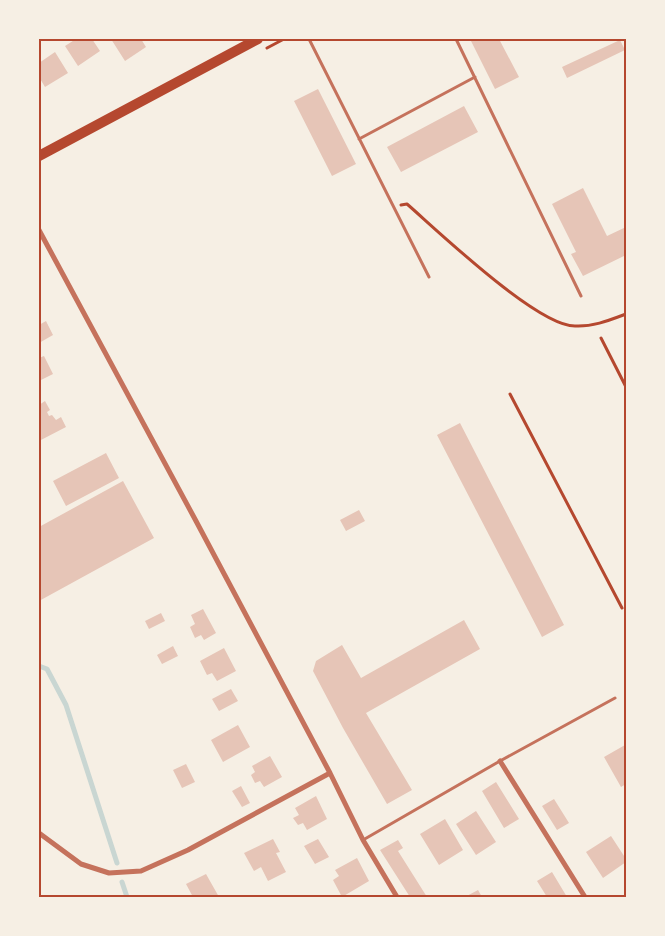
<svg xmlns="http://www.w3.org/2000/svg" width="665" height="936" viewBox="0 0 665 936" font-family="Bitter,serif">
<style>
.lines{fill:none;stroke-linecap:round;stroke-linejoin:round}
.stream{stroke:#c9d6d2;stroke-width:5}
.building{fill:#e6c5b7}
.path{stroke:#b5482f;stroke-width:3}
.service{stroke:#c5725c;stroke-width:3}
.minor{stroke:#c5725c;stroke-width:5}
.secondary{stroke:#b5482f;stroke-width:10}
.neatline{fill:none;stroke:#b5482f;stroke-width:2}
</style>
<rect width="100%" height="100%" fill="#f6efe4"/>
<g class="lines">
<path class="stream" d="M39,666L47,669L66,705L117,863
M122,882L127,897"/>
</g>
<path class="building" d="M76,39H92L100,51L78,66L65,46Z
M111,39H141L146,47L125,61Z
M470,39H499L519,77L495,89Z
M620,40L625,50L567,78L562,67Z
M55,52L68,73L45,87L39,77V63Z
M318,89L356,164L332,176L294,101Z
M464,106L478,132L401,172L387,147Z
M583,188L607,236L626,227V255L583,276L571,254L576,252L552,204Z
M46,321L53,335L39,343V325Z
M44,356L53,374L39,381V358Z
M45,401L50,410L47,412L49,416L52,415L56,420L61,417L66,427L39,441V405Z
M460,423L564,625L542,637L437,435Z
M106,453L119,478L66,506L53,481Z
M123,481L154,538L39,601V527Z
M359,510L365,521L346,531L340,520Z
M203,609L216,633L204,640L201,635L195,638L190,627L195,624L191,615Z
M161,613L165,621L149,629L145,621Z
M464,620L480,649L366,713L412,790L387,804L343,728L313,671L316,661L342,645L361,678Z
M173,646L178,656L162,664L157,655Z
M224,648L236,671L217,681L212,673L207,675L200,661Z
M231,689L238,701L219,711L212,699Z
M238,725L250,747L223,762L211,740Z
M625,745L626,748V784L621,787L604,757Z
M270,756L282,777L264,787L260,781L255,783L251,775L255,772L252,766Z
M186,764L195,782L182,788L173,770Z
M496,782L519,819L504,828L482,791Z
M241,786L250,803L242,807L232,791Z
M316,796L327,819L307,830L303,823L298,825L293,818L299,815L295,808Z
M554,799L569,823L557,830L542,806Z
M476,811L496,842L476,855L456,824Z
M445,819L463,850L439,865L420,834Z
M611,836L626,859V862L603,878L586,852Z
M273,839L280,852L276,853L286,872L268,881L261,867L254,871L244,853Z
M318,839L329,857L315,864L304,846Z
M398,840L403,848L398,851L427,897H410L380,850Z
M357,858L369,881L342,897L333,880L339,876L335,870Z
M552,872L567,897H547L537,881Z
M206,874L219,897H193L186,884Z
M478,890L482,897H465Z"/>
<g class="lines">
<path class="path" d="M267,48L284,39
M401,205L407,204C438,231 537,326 575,326C593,327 610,320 626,314
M601,338L626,387
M510,394L622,608"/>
<path class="service" d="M309,39L429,277
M456,39L581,296
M359,139L475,77
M363,840L500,761L615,698"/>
<path class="minor" d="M39,230L196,521L330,773L363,840L397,897
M500,761L585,897
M39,833L81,864L109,873L141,871L188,850L330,773"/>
<path class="secondary" d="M39,156L258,39"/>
</g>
<rect width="665" height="936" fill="none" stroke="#f6efe4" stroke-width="80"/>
<rect x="40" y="40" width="585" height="856" class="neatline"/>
</svg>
